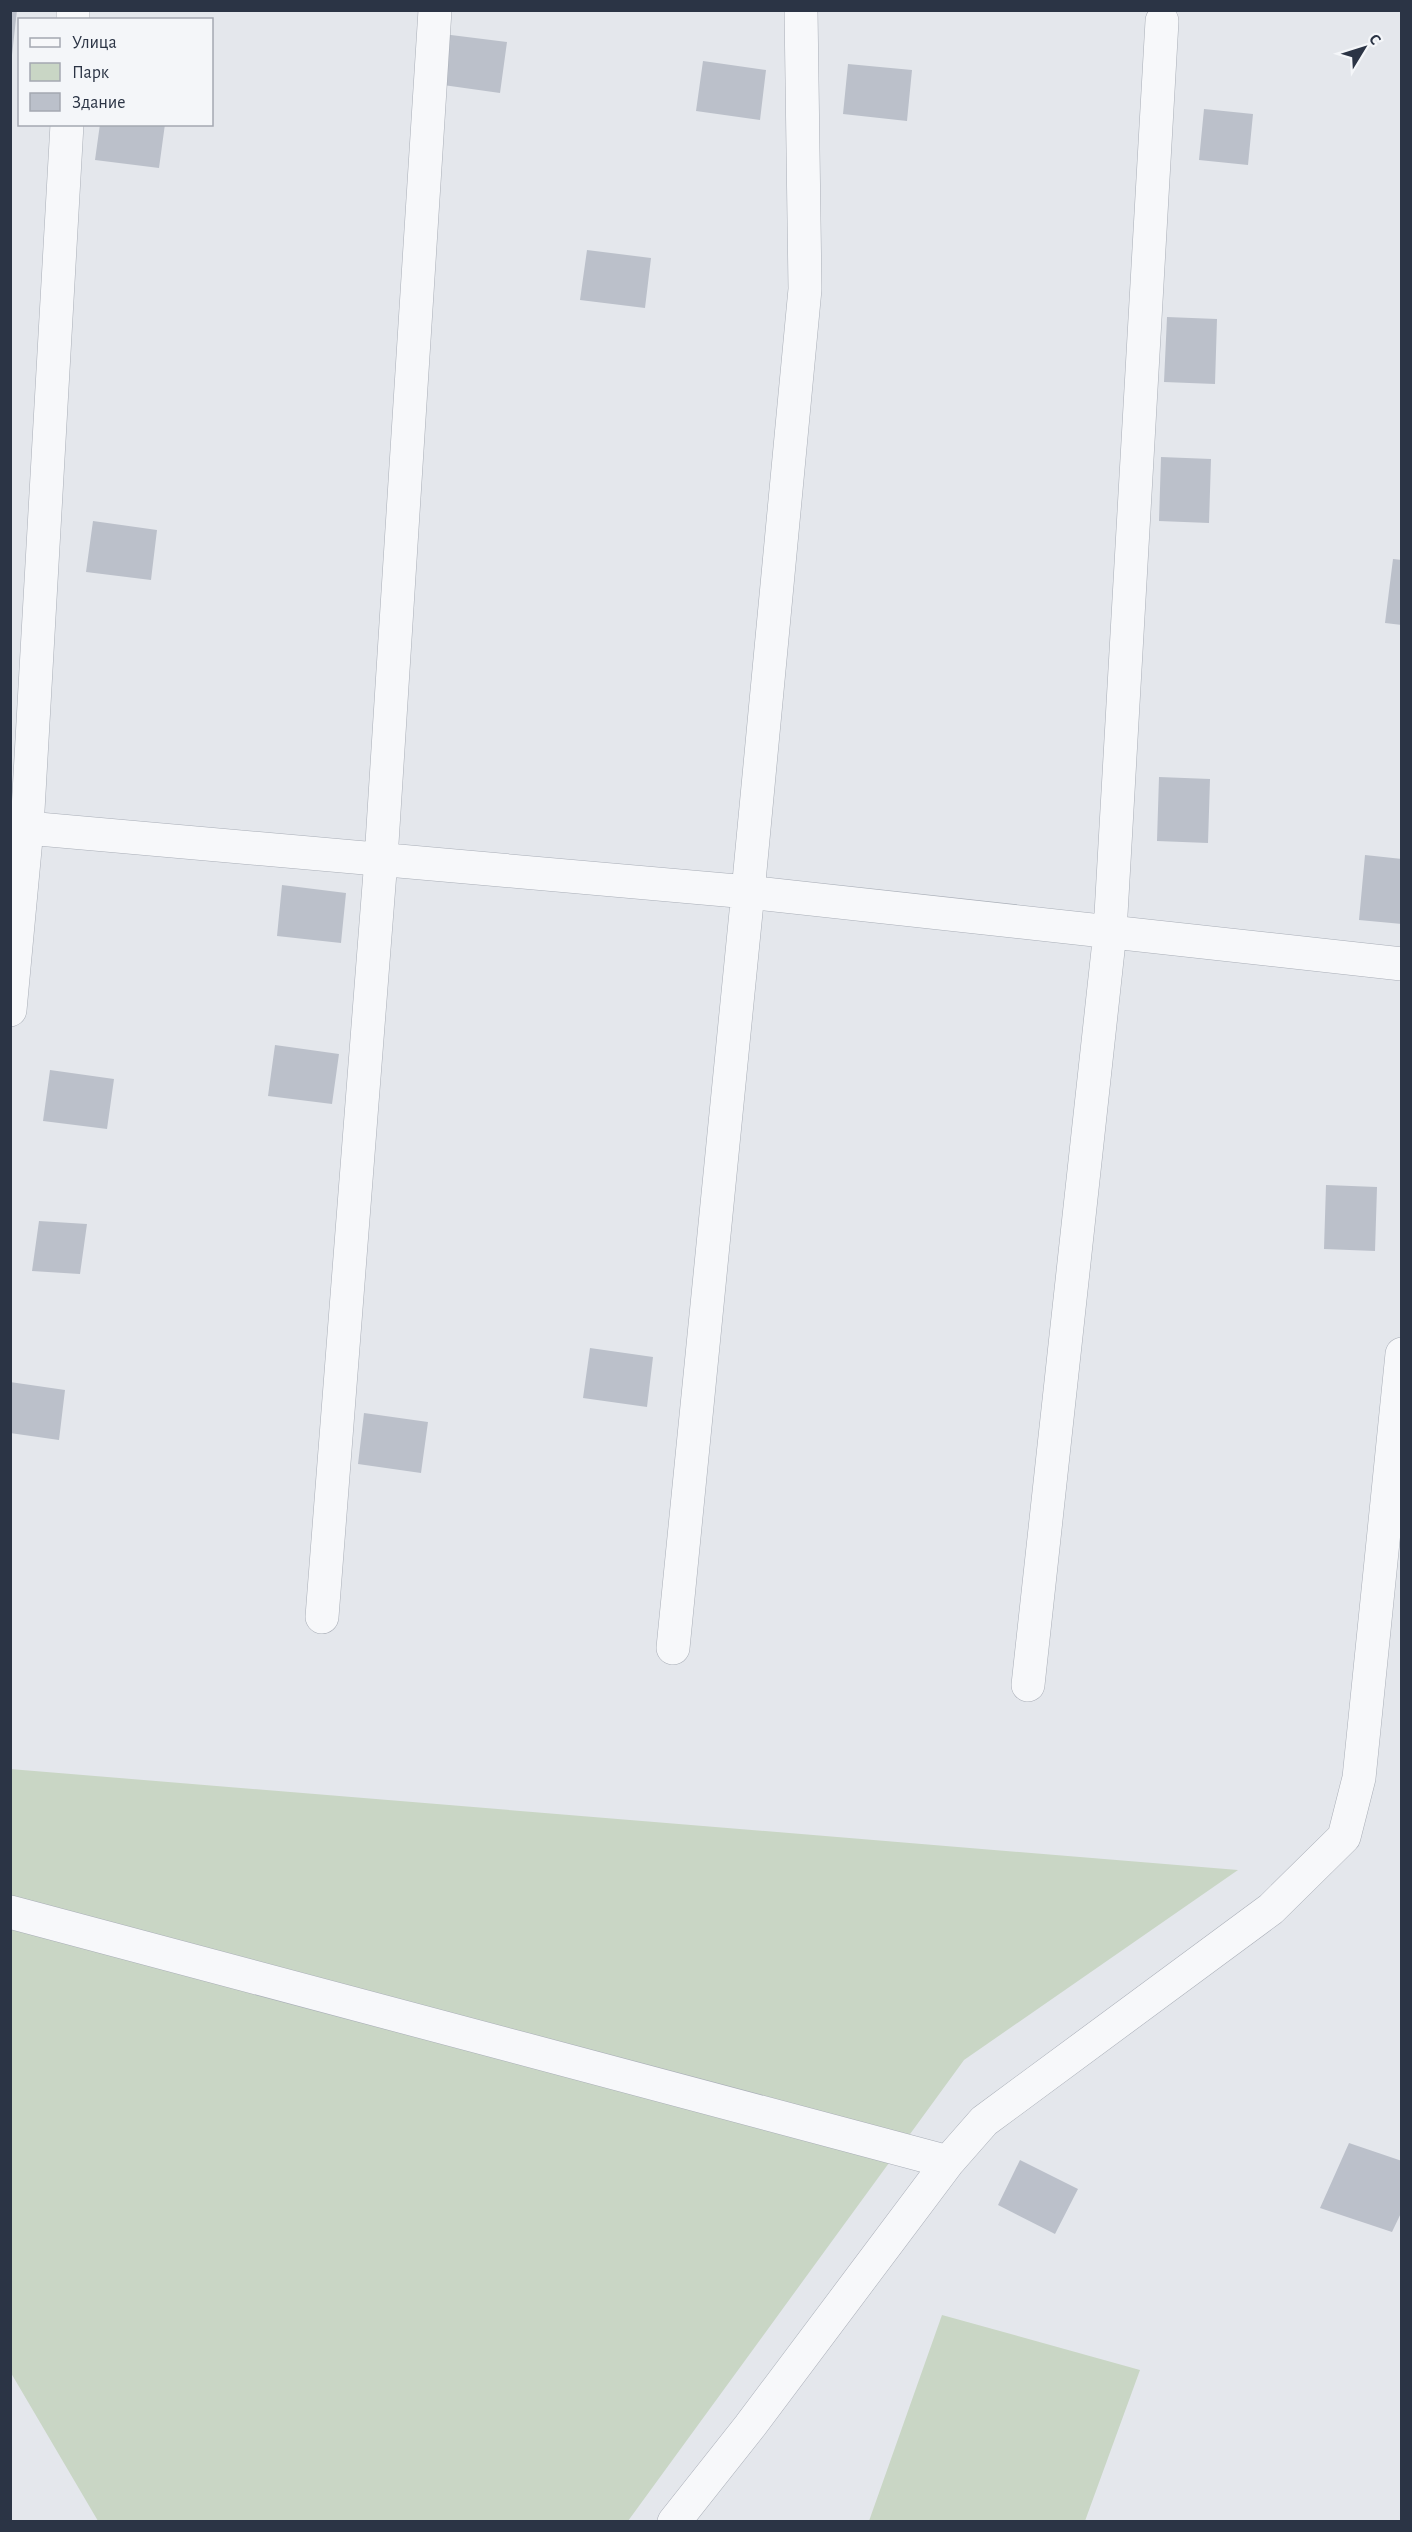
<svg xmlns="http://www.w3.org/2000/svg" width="1412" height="2532" viewBox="0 0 1412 2532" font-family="'Alegreya Sans',sans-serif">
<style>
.green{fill:#c9d6c5}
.building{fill:#bbc0ca}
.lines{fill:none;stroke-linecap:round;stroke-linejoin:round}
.minor-casing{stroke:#a9aeb7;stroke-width:34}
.minor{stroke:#f7f8fa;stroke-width:33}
</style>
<rect width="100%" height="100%" fill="#e4e7ec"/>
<path class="green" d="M10,1769L1238,1870L964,2060L628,2521H98L11,2373Z
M942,2315L1140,2370L1085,2521H869Z"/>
<path class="building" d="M10,10H17L12,55H10Z
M443,34L507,42L500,93L436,84Z
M703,61L766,70L760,120L696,111Z
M848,64L912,70L907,121L843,114Z
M1204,109L1253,114L1248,165L1199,160Z
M100,124H165L159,168L95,160Z
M587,250L651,258L645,308L580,300Z
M1167,317L1217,319L1215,384L1164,382Z
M1161,457L1211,459L1209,523L1159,521Z
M93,521L157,530L151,580L86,572Z
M1393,559L1402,560V625L1385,623Z
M1159,777L1210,779L1208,843L1157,841Z
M1365,855L1402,859V924L1359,920Z
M282,885L346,893L341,943L277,936Z
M275,1045L339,1054L332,1104L268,1096Z
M50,1070L114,1079L107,1129L43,1121Z
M1326,1185L1377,1187L1375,1251L1324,1249Z
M39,1221L87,1224L80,1274L32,1271Z
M590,1348L653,1357L647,1407L583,1398Z
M10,1382L65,1390L59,1440L10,1433Z
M364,1413L428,1422L421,1473L358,1464Z
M1349,2143L1402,2161V2211L1392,2232L1320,2208Z
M1020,2160L1078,2189L1055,2234L998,2205Z"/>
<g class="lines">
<g class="minor-casing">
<path id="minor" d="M73,20V10
M27,828L748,892L1402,964
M10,1010L27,828L67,124
M322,1617L381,859L435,10
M673,1648L748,892L805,289L801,10
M1028,1685L1110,932L1162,21
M10,1912L948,2162L750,2426L674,2522
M948,2162L984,2121L1271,1909L1344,1837L1359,1778L1402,1354"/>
</g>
<use href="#minor" class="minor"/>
</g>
<rect width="1412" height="2532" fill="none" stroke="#2b3445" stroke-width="24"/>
<rect x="18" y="18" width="195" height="108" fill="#f4f6f9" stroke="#a4a8b1" stroke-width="1.5"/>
<rect x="30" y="38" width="30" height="9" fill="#f7f8fa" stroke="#a4a8b1" stroke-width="1.5"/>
<text x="72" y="48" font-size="18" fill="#2b3445">Улица</text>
<rect x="30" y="63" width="30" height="18" fill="#c9d6c5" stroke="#a4a8b1" stroke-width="1.5"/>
<text x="72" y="78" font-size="18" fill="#2b3445">Парк</text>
<rect x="30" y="93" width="30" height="18" fill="#bbc0ca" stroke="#a4a8b1" stroke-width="1.5"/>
<text x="72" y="108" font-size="18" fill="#2b3445">Здание</text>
<g transform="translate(1364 48) rotate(52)" stroke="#f4f6f9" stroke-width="4.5" paint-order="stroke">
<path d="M0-4.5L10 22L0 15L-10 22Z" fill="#2b3445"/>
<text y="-9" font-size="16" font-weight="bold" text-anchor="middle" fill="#2b3445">С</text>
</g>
</svg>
